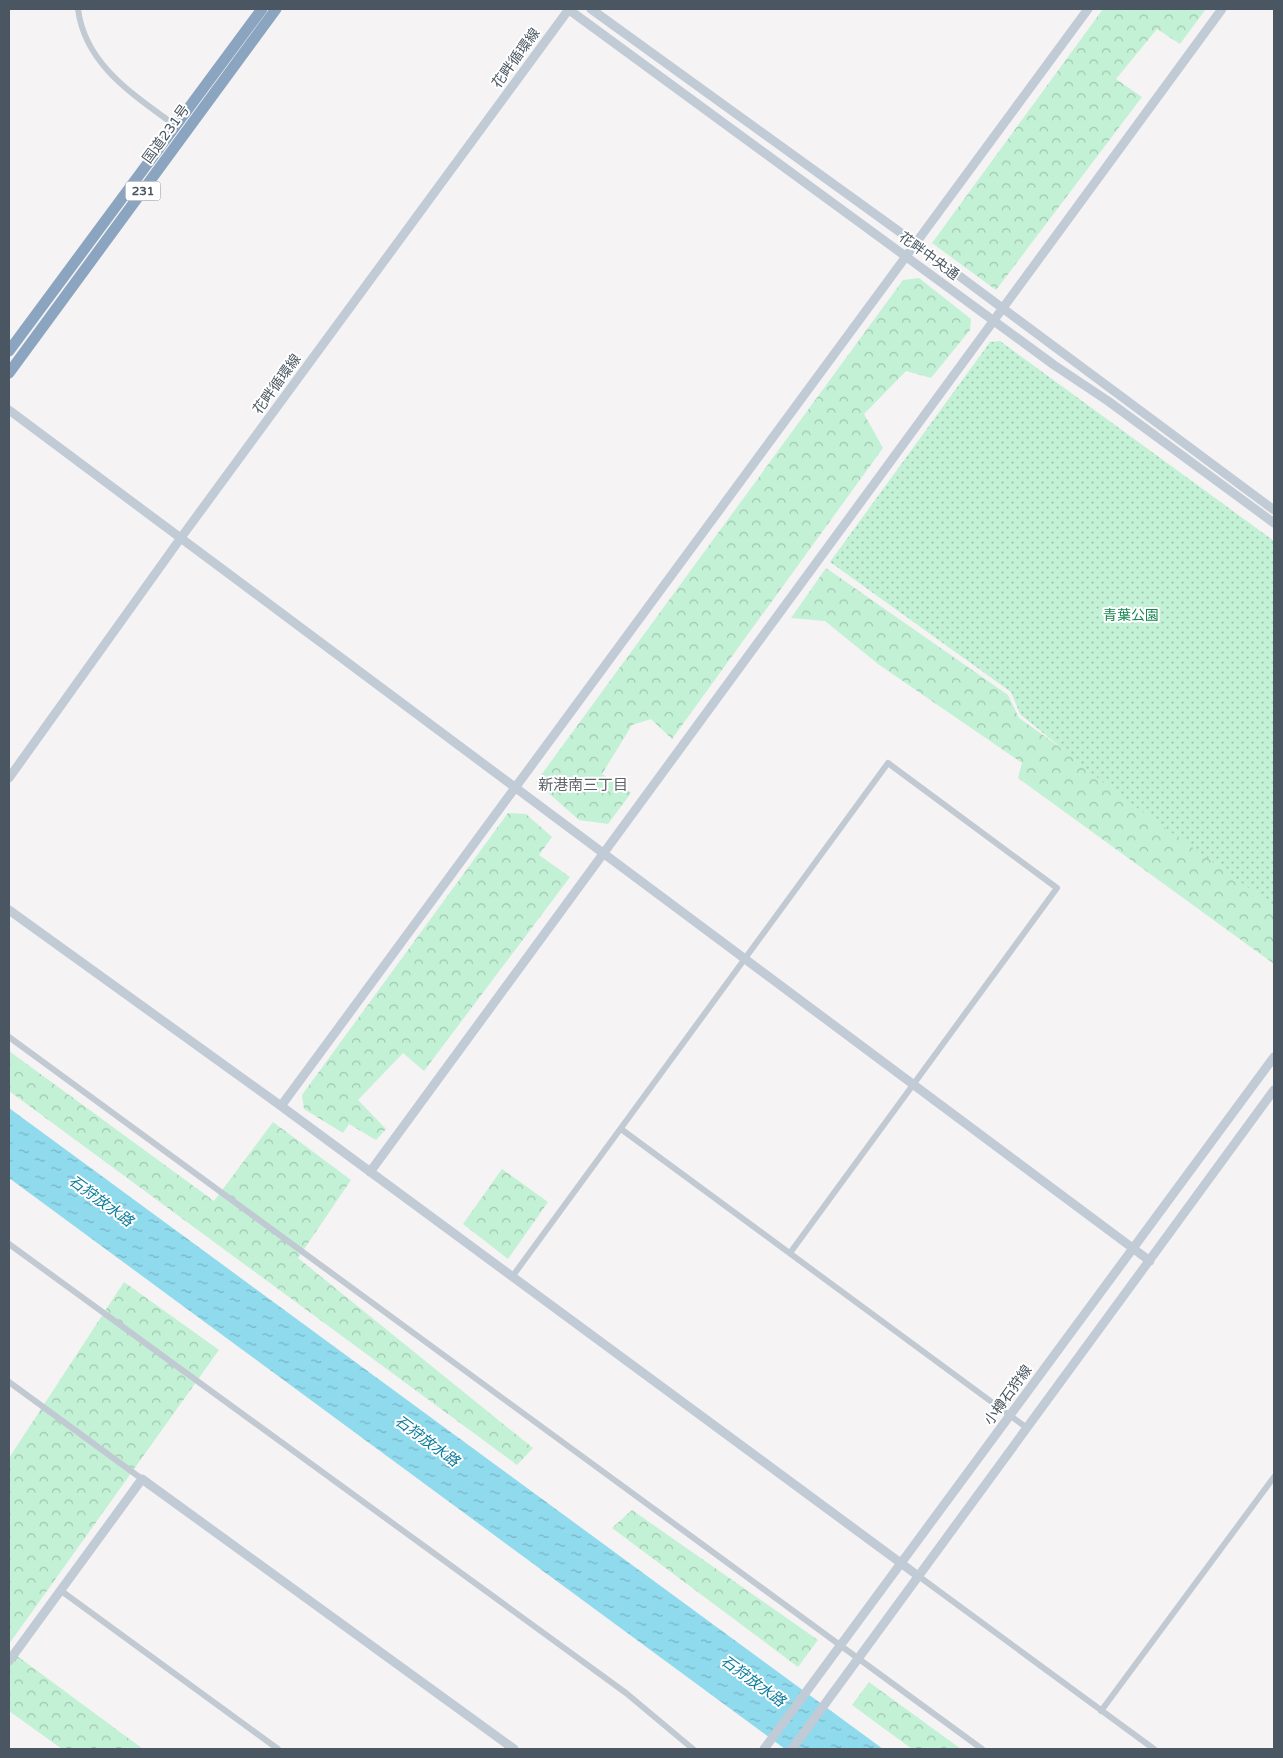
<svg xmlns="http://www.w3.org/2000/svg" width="1283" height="1758" viewBox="0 0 1283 1758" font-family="'Varela Round','Noto Sans JP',sans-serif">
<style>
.forest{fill:url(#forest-crowns)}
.park{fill:url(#park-dots)}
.water{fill:url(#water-ripples)}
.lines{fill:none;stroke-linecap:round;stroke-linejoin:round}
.street{stroke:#c1cad2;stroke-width:6}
.secondary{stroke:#c1cbd6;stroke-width:9}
.highway{stroke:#8ba5c1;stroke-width:11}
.labels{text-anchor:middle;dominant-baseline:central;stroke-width:4;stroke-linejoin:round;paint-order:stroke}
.shield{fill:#fff;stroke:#808990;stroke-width:1}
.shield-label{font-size:12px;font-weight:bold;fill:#4a5661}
.street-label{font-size:14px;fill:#4a5661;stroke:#fff}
.park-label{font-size:14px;fill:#17864f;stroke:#fff}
.neighbourhood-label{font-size:15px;fill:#5f6368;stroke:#fff}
.water-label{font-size:15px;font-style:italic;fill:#0c7c9b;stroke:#fff}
</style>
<defs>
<pattern id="forest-crowns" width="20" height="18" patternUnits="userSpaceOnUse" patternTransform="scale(1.25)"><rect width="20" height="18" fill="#c3f1d5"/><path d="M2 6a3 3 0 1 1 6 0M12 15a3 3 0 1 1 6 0" fill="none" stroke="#a0c6b0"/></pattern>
<pattern id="park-dots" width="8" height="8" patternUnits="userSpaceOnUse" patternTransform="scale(1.25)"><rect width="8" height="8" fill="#c3f1d5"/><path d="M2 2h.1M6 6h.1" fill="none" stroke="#a0c6b0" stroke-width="1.8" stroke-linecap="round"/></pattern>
<pattern id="water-ripples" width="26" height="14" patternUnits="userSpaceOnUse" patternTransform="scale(1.25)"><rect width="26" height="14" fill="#90daee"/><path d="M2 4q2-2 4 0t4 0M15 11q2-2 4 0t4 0" fill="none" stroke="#78b4c4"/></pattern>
</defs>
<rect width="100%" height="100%" fill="#f5f3f3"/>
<path class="forest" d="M1103,9H1206L1180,44L1157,29L1116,79L1142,97L996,290L932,243Z
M919,278L971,319L970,330L931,378L906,371L864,414L883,448L672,739L651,719L632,725L602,774L631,793L608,824L579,820L536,782L903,280Z
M826,568L1008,695L1019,718L1274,898V964L1018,778L1022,763L878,664L825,621L791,618Z
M508,813L526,814L552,837L539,855L570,877L424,1071L403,1053L358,1100L386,1129L376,1140L349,1124L343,1133L304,1109L302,1095Z
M9,1051L214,1201L273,1122L351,1180L298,1258L533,1448L517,1465L9,1091Z
M502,1169L548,1202L508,1259L463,1224Z
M124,1282L219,1350L9,1644V1458Z
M632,1510L818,1640L798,1667L612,1528Z
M9,1650L143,1749H62L9,1711Z
M869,1682L961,1749H912L852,1705Z"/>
<path class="park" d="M1000,341L1274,541V906L1115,792L1020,714L1011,692L830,562L990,342Z"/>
<path class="water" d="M9,1108L883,1749H785L9,1178Z"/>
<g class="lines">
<path class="street" d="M78,9C85,65 134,95 176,126
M9,1037L982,1749
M621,1129L1027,1428
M9,1244L626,1693L693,1749
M512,1277L888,763L1057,888L790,1253
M9,1382L142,1479
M917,1575L1154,1749
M60,1590L278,1749
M1101,1711L1274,1477"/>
<path class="secondary" d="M568,9L1054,365L1108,401L1274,523
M591,9L915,243L1274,510
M9,410L1150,1261
M9,778L180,539L569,9
M9,910L281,1106L917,1575
M281,1106L1088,9
M370,1172L1222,9
M9,1661L142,1479L514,1749
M764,1749L1274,1057
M792,1749L1274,1090"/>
<path class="highway" d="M9,351L262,9
M9,373L276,9"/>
</g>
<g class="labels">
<rect class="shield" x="125.5" y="181.5" width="35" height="19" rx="4"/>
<g class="shield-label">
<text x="143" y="191">231</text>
</g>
<g class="street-label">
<text transform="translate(516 58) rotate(-54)">花畔循環線</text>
<text transform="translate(166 134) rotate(-54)">国道231号</text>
<text transform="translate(929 256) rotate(36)">花畔中央通</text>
<text transform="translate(277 384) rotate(-54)">花畔循環線</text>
<text transform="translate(1008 1395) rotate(-54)">小樽石狩線</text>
</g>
<g class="park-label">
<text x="1131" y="615">青葉公園</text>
</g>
<g class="neighbourhood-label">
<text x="583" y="785">新港南三丁目</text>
</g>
<g class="water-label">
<text transform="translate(101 1201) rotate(36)">石狩放水路</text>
<text transform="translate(427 1441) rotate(36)">石狩放水路</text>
<text transform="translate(753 1681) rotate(36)">石狩放水路</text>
</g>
</g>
<rect width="1283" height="1758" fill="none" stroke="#4a5661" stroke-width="20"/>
</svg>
